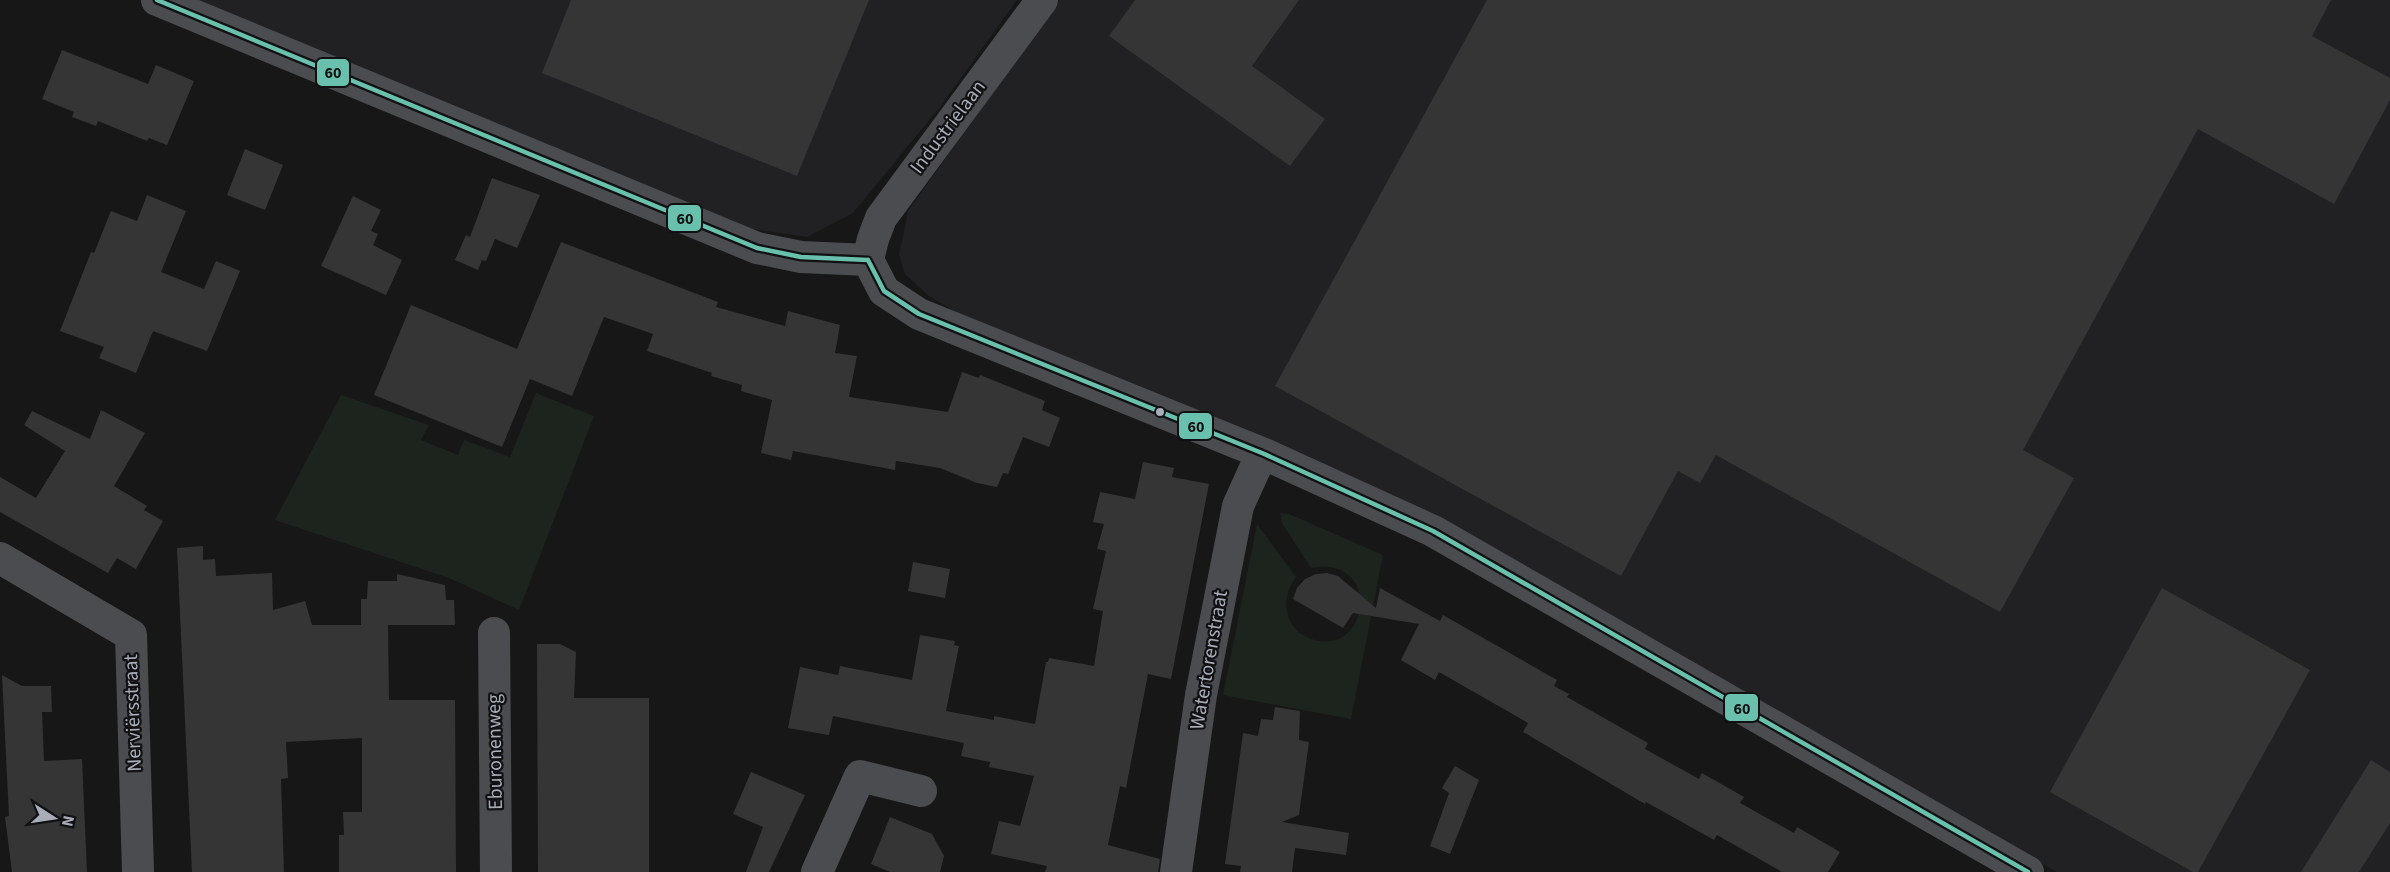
<svg xmlns="http://www.w3.org/2000/svg" width="2390" height="872" viewBox="0 0 2390 872" font-family="'Source Sans 3',sans-serif">
<style>
.built{fill:#212123}
.green{fill:#1d241e}
.building{fill:#353536}
.lines{fill:none;stroke-linecap:round;stroke-linejoin:round}
.minor{stroke:#4b4c50;stroke-width:32}
.bus-1-casing{stroke:#111113;stroke-width:9}
.bus-1{stroke:#69c0ac;stroke-width:4.5}
.bus-dot{fill:#a8adb8;stroke:#111113;stroke-width:2}
.labels{text-anchor:middle;dominant-baseline:central;stroke-width:4.5;stroke-linejoin:round;paint-order:stroke}
.street-label{font-size:20px;fill:#a8adb8;stroke:#111113}
.line-badge{stroke:#111113;stroke-width:2}
.pale-badge-label{font-size:16px;text-anchor:middle;font-weight:bold;fill:#111}
</style>
<rect width="100%" height="100%" fill="#171717"/>
<path class="built" d="M196,0H1017L940,107L853,213L807,237L751,229Z
M1059,0H2390V872H2057L1417,511L1251,431L969,319L930,297L905,274L899,255L908,211Z"/>
<path class="green" d="M536,393L594,416L519,610L449,578L275,520L341,395L429,425L421,440L458,455L464,440L510,457Z
M1280,513L1289,514L1383,555L1351,719L1223,695L1257,524L1296,577C1286,591 1283,605 1290,621C1295,631 1305,638 1315,640C1371,654 1381,554 1311,568L1282,523Z"/>
<path class="building" d="M571,0H869L797,176L542,73Z
M1135,0H1299L1252,66L1325,119L1290,166L1109,36Z
M1487,0H2331L2312,36L2390,78V100L2334,204L2198,129L2023,450L2074,478L2000,612L1716,455L1700,483L1678,471L1621,576L1275,386Z
M62,50L148,84L156,65L194,81L167,145L149,138L147,141L98,121L96,126L72,117L74,112L42,99Z
M245,149L283,165L265,210L227,195Z
M492,178L540,195L517,248L495,239L486,261L482,260L478,270L455,260L466,235L470,237Z
M147,195L186,211L161,272L204,289L216,261L240,271L207,351L153,331L136,373L99,358L104,347L60,331L91,252L94,253L111,211L137,221Z
M353,196L381,210L371,231L378,234L373,245L402,260L386,295L321,266Z
M561,242L718,302L716,307L785,326L788,311L840,325L835,353L857,356L849,397L948,412L962,372L979,378L980,375L1045,401L1042,410L1060,418L1049,447L1023,437L1008,474L1003,473L997,487L977,483L940,468L896,461L895,470L793,451L791,460L761,453L772,400L741,391L742,385L711,376L712,373L647,351L653,334L604,317L572,396L530,379L502,447L374,395L411,305L517,349Z
M101,410L145,433L114,486L147,506L144,510L163,521L136,569L117,558L108,573L0,512V477L36,498L65,451L24,425L32,411L90,439Z
M1143,462L1174,468L1172,477L1209,484L1171,679L1148,674L1126,788L1120,786L1108,845L1160,859L1158,872H1045L1047,866L991,854L999,821L1020,826L1034,776L989,767L990,762L961,756L964,743L833,716L829,735L788,728L800,667L838,675L840,666L912,680L920,635L955,641L954,645L959,646L946,711L994,720V716L1035,724L1046,662H1048L1049,658L1094,666L1103,611L1093,609L1106,551L1097,549L1104,524L1093,522L1100,492L1135,499Z
M203,546V560L215,559L216,576L272,573L273,610L305,601L312,625H361V599H367L368,581H397V574L445,585L446,600H454L455,625H388L389,700H455L456,872H339V835H344L343,812H362V738L286,742L288,778L281,779L284,872H192L177,548Z
M913,562L950,569L945,598L908,591Z
M1327,573L1338,576L1376,608L1380,588L1440,621L1443,615L1557,680L1554,686L1569,694L1567,697L1648,743L1645,749L1699,779L1702,773L1744,797L1740,803L1794,833L1797,827L1840,852L1828,872H1782L1717,835L1714,840L1646,802L1645,804L1523,732L1528,723L1439,672L1435,680L1401,660L1419,624L1353,613L1343,628L1293,599L1297,588L1305,579L1316,574Z
M2162,588L2310,670L2198,872H2193L2050,792Z
M537,644H560L576,652L574,698H649V872H538Z
M2,675L22,686H51L52,712H42L44,761L82,759L87,872H12L5,817L9,816Z
M1275,707L1300,711L1299,740L1309,742L1299,815L1282,822L1349,833L1346,855L1295,848L1292,872H1240L1241,866L1225,864L1243,733L1258,736L1261,719L1273,720Z
M2371,760L2390,772V823L2359,872H2301Z
M1455,766L1479,780L1450,854L1430,846L1449,793L1442,788Z
M751,772L805,795L769,872H746L763,827L733,814Z
M890,817L932,834L944,856L940,872H890L871,864Z"/>
<g class="lines">
<path class="minor" d="M157,0L757,248L801,257L868,260
M868,260L884,291L919,314L1262,453L1433,531L2028,872
M868,260L873,239L881,218L1042,0
M0,558L131,635L138,872
M494,633L496,872
M817,872L860,776L921,791
M1176,872L1201,695L1238,506L1262,453"/>
<g class="bus-1-casing">
<path id="bus-1" d="M157,0L757,248L801,257L868,260
M868,260L884,291L919,314L1262,453L1433,531L2028,872"/>
</g>
<use href="#bus-1" class="bus-1"/>
</g>
<circle class="bus-dot" cx="1160" cy="412" r="5"/>
<g class="labels">
<g class="street-label">
<text transform="translate(948 127) rotate(-53)">Industrielaan</text>
<text transform="translate(1209 660) rotate(-80)">Watertorenstraat</text>
<text transform="translate(133 713) rotate(-92)">Nerviërsstraat</text>
<text transform="translate(495 752) rotate(-91)">Eburonenweg</text>
</g>
</g>
<g class="line-badge">
<rect x="316" y="58" width="34" height="29" rx="6" fill="#69c0ac"/>
<rect x="667" y="204" width="35" height="28" rx="6" fill="#69c0ac"/>
<rect x="1178" y="412" width="35" height="28" rx="6" fill="#69c0ac"/>
<rect x="1724" y="693" width="35" height="29" rx="6" fill="#69c0ac"/>
</g>
<g class="pale-badge-label">
<text x="333" y="78">60</text>
<text x="685" y="224">60</text>
<text x="1196" y="432">60</text>
<text x="1742" y="714">60</text>
</g>
<g transform="translate(54 818) rotate(102)" stroke="#111113" stroke-width="4.5" paint-order="stroke">
<path d="M0-4.5L10 22L0 15L-10 22Z" fill="#a8adb8"/>
<text y="-9" font-size="16" font-weight="bold" text-anchor="middle" fill="#a8adb8">N</text>
</g>
</svg>
